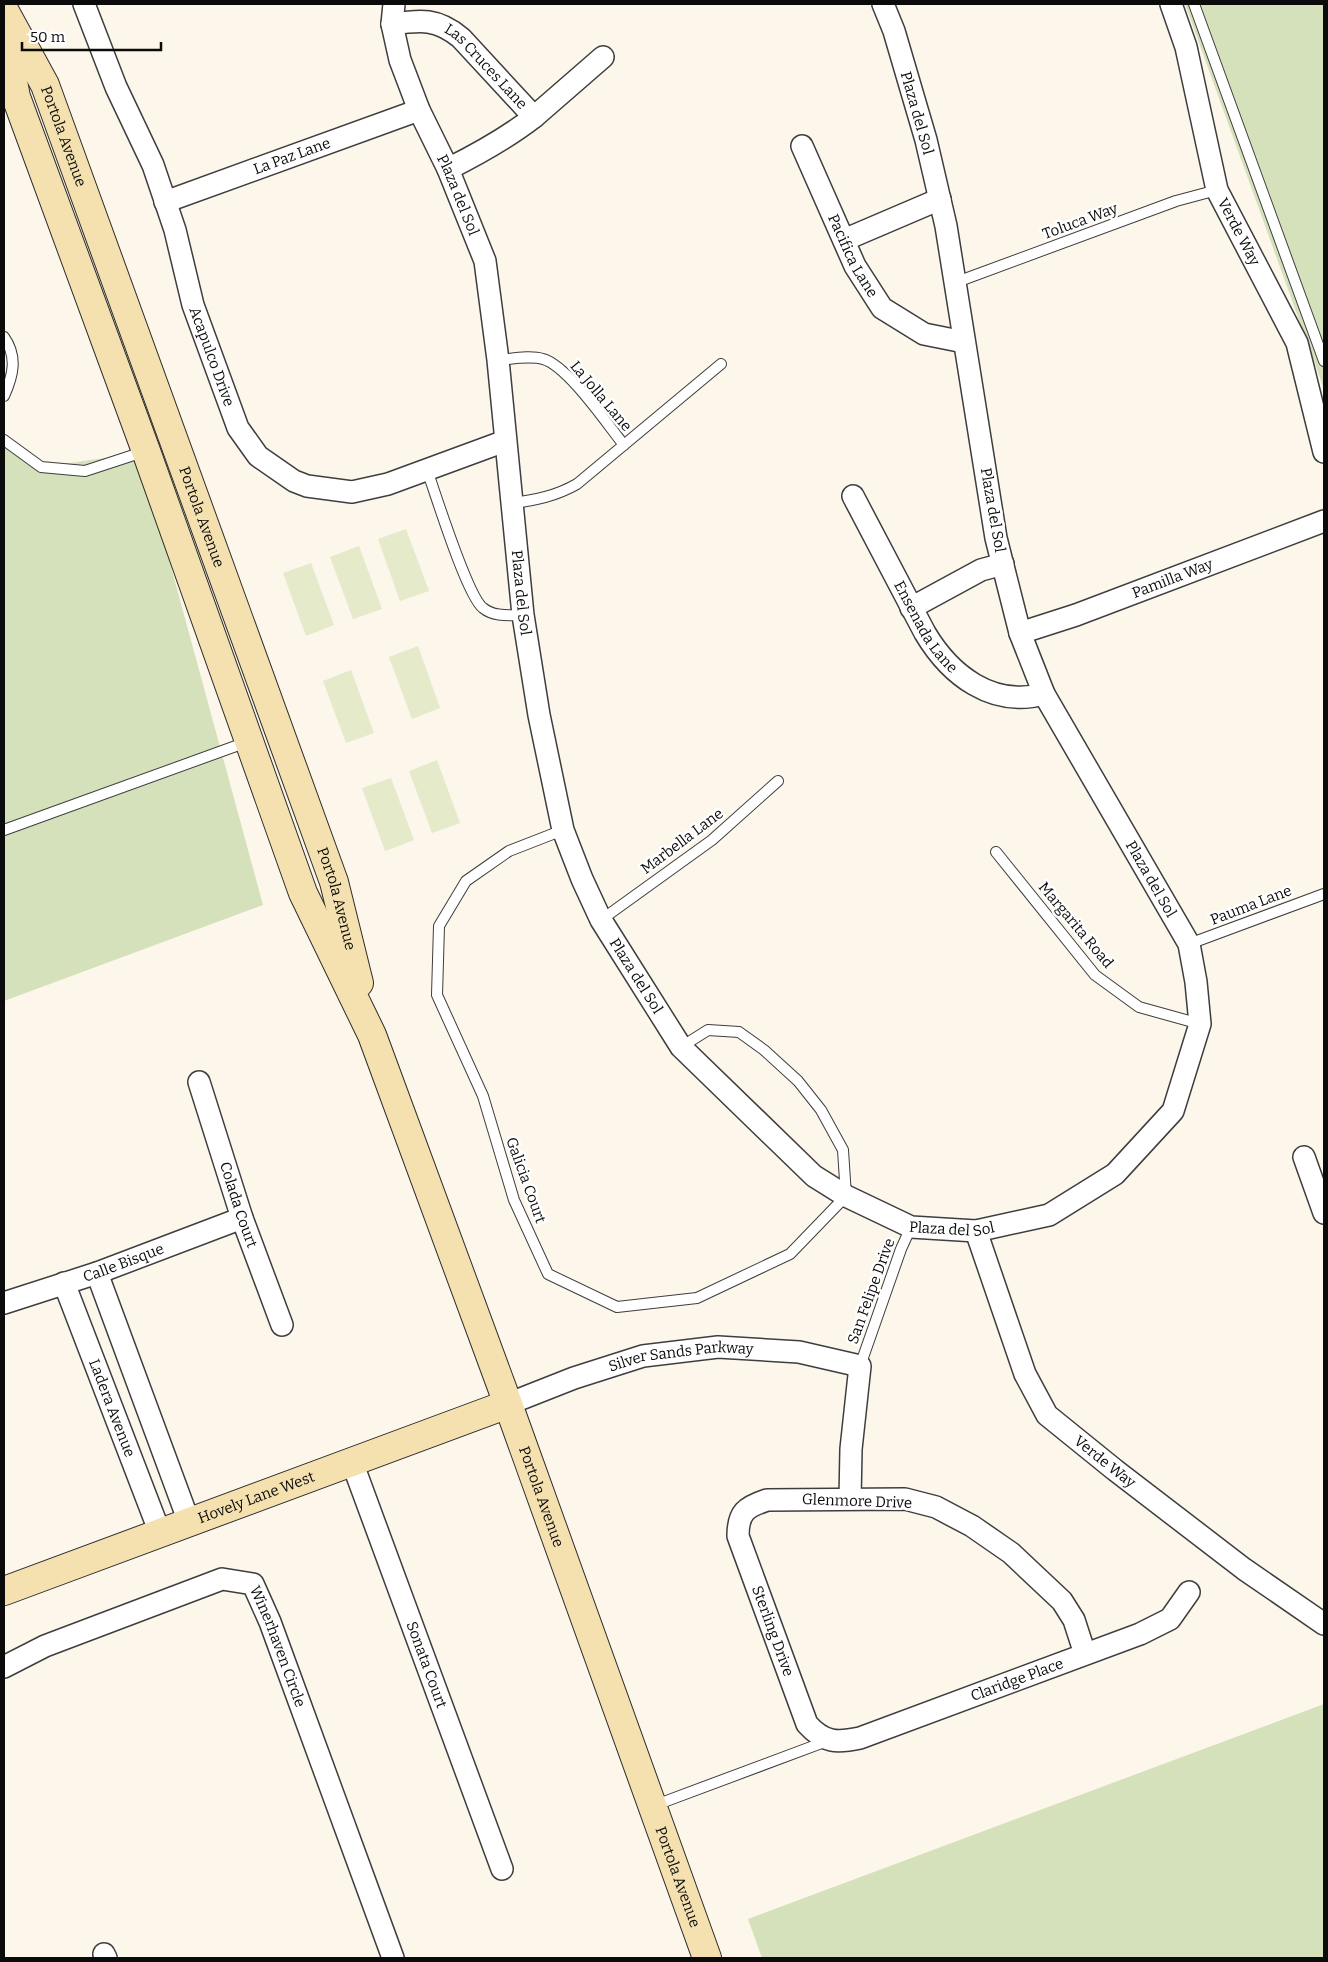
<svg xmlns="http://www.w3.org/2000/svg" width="1328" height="1962" viewBox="0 0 1328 1962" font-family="Bitter,serif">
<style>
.green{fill:#d4e1ba}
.pitch{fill:#e4eaca}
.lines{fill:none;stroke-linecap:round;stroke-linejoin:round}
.lane-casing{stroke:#3e3e3e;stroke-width:12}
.street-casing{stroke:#3e3e3e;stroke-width:24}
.secondary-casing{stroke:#2d2d2d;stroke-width:30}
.lane{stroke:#fff;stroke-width:10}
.street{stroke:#fff;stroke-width:21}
.secondary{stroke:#f4e1af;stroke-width:28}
.labels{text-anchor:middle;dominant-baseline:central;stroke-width:5;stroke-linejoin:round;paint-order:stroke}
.street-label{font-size:15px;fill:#0b0b0b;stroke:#fff}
</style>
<rect width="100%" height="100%" fill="#fcf6eb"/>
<path class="green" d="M1185,4H1324V389Z
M4,442L41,467L140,453L263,905L4,1001Z
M1324,1704V1958H762L748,1919Z"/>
<path class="pitch" d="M406,529L429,591L400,601L378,539Z
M359,546L382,609L353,619L330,557Z
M311,563L334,625L306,636L283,573Z
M418,646L440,708L412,719L389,657Z
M351,670L374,733L346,743L323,681Z
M437,760L460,823L432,833L409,771Z
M391,778L414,840L385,851L362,788Z"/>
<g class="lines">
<g class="lane-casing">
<path id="lane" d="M1194,4L1324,361
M954,283L1176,201L1217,190
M4,337C18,357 13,376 4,396
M498,360C511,359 530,355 543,359C568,366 607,424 624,445
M4,440L41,467L85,471L146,451
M427,470C436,495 467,596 483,608C494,617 509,615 523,615
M512,503C536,500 556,496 577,484L721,364
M4,830L247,742
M563,830L509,851L466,881L439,926L437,995L483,1096L514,1200L548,1274L617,1307L697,1298L790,1254L846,1196L843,1150L821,1110L798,1081L764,1050L739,1032L708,1030L681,1047
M996,852L1095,975L1139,1007L1200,1024
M601,920L712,840L778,781
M1189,944L1324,894
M860,1366L901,1249L911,1227
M653,1806L827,1741"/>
</g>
<g class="street-casing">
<g id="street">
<path id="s1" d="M84,4L116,87L153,165L175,230L193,305L238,428L258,456L294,481L307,486L352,492L388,484L505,441"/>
<path id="s2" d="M394,4L392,24L400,60L419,110L448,169L485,261L498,360L523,615L539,715L563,830L582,879L601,920L681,1047L814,1176L846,1196L911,1227L976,1231L1049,1215L1115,1174L1173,1111L1200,1024L1196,982L1189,944L1044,694L1020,633L996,538L946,226L926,140L894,31L883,4"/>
<path id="s3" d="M1171,4L1186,47L1217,190L1297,343L1324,452"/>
<path id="s4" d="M392,24C421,20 437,18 461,38L534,117C507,138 478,154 448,169"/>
<path d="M534,117L603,57"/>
<path id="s5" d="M802,146L855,266L882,308L924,334L964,342"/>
<path id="s6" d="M165,202L419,110"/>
<path d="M844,240L940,199"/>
<path id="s7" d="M853,496L925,633C950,675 992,708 1044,694"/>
<path d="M911,608L981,570L1003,564"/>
<path id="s8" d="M1020,633L1076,615L1324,521"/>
<path id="s9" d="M199,1082L242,1218L282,1325"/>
<path d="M1304,1157L1324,1213"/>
<path id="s10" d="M976,1231L1025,1374L1047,1415L1115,1470L1244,1569L1324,1624"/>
<path d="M97,1273L189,1522"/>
<path id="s11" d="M64,1283L160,1533"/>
<path id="s12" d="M4,1303L97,1273L242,1218"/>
<path id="s13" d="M508,1404L574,1378L643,1356L718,1347L799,1352L860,1366L851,1449L850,1499"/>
<path id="s14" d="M352,1462L502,1869"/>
<path id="s15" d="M1085,1654L1074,1620L1062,1601L1011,1553L972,1526L936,1507L905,1499L767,1500C746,1507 738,1512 738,1536L807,1724C824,1743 837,1743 860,1738L1140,1634L1170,1619L1189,1592"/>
<path id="s16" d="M4,1667L45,1646L222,1579L253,1584L270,1622L393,1958"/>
<path d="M104,1954L106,1958"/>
</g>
</g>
<g class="secondary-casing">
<g id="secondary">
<path id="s17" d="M4,10L45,85L334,882L359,983"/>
<path id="s18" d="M4,36L16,97L146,451L303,893L372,1035L508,1404L707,1958"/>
<path id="s19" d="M4,1591L508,1404"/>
</g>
</g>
<use href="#lane" class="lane"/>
<use href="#street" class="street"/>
<use href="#secondary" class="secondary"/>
</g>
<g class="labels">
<g class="street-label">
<text stroke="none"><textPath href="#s4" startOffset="111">Las Cruces Lane</textPath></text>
<text transform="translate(917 113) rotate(74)">Plaza del Sol</text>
<text stroke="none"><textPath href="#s17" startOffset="140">Portola Avenue</textPath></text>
<text stroke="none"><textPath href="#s6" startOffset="135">La Paz Lane</textPath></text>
<text stroke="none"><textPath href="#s2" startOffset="204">Plaza del Sol</textPath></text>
<text transform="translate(1080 221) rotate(-20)">Toluca Way</text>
<text stroke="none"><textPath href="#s3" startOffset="239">Verde Way</textPath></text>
<text stroke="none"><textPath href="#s5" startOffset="121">Pacifica Lane</textPath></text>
<text stroke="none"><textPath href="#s1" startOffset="376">Acapulco Drive</textPath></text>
<text transform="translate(601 396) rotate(50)">La Jolla Lane</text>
<text transform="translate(993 510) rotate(80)">Plaza del Sol</text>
<text stroke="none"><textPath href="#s17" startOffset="545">Portola Avenue</textPath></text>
<text stroke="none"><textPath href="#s8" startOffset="162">Pamilla Way</textPath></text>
<text stroke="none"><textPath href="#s2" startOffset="609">Plaza del Sol</textPath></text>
<text stroke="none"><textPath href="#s7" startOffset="150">Ensenada Lane</textPath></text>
<text transform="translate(682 841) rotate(-37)">Marbella Lane</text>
<text transform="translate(1151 879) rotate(60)">Plaza del Sol</text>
<text stroke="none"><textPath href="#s17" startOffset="950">Portola Avenue</textPath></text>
<text transform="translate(1251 905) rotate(-21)">Pauma Lane</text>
<text transform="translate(1076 925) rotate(50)">Margarita Road</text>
<text stroke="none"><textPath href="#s2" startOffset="1014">Plaza del Sol</textPath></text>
<text transform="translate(526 1180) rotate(70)">Galicia Court</text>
<text stroke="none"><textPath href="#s9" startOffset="129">Colada Court</textPath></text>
<text stroke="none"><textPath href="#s2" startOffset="1434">Plaza del Sol</textPath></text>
<text stroke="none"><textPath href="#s12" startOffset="126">Calle Bisque</textPath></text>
<text transform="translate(871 1291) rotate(-70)">San Felipe Drive</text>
<text stroke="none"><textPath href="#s13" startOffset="181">Silver Sands Parkway</textPath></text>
<text stroke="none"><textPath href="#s11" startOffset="134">Ladera Avenue</textPath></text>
<text stroke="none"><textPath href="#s10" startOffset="272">Verde Way</textPath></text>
<text stroke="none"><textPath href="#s18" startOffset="1558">Portola Avenue</textPath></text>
<text stroke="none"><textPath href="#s19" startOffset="269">Hovely Lane West</textPath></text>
<text transform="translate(857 1501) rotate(2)">Glenmore Drive</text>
<text stroke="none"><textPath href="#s15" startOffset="539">Sterling Drive</textPath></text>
<text stroke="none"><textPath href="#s16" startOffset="334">Winerhaven Circle</textPath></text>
<text stroke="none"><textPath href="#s14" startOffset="216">Sonata Court</textPath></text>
<text stroke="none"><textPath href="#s15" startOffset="864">Claridge Place</textPath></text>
<text stroke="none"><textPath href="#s18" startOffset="1962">Portola Avenue</textPath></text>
</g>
</g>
<rect width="1328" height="1962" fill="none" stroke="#0b0b0b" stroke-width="10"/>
<path d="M22 42v8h139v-8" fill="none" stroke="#0b0b0b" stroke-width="2.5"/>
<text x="30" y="42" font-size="15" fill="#0b0b0b" stroke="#ffffff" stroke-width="4" paint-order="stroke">50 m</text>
</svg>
